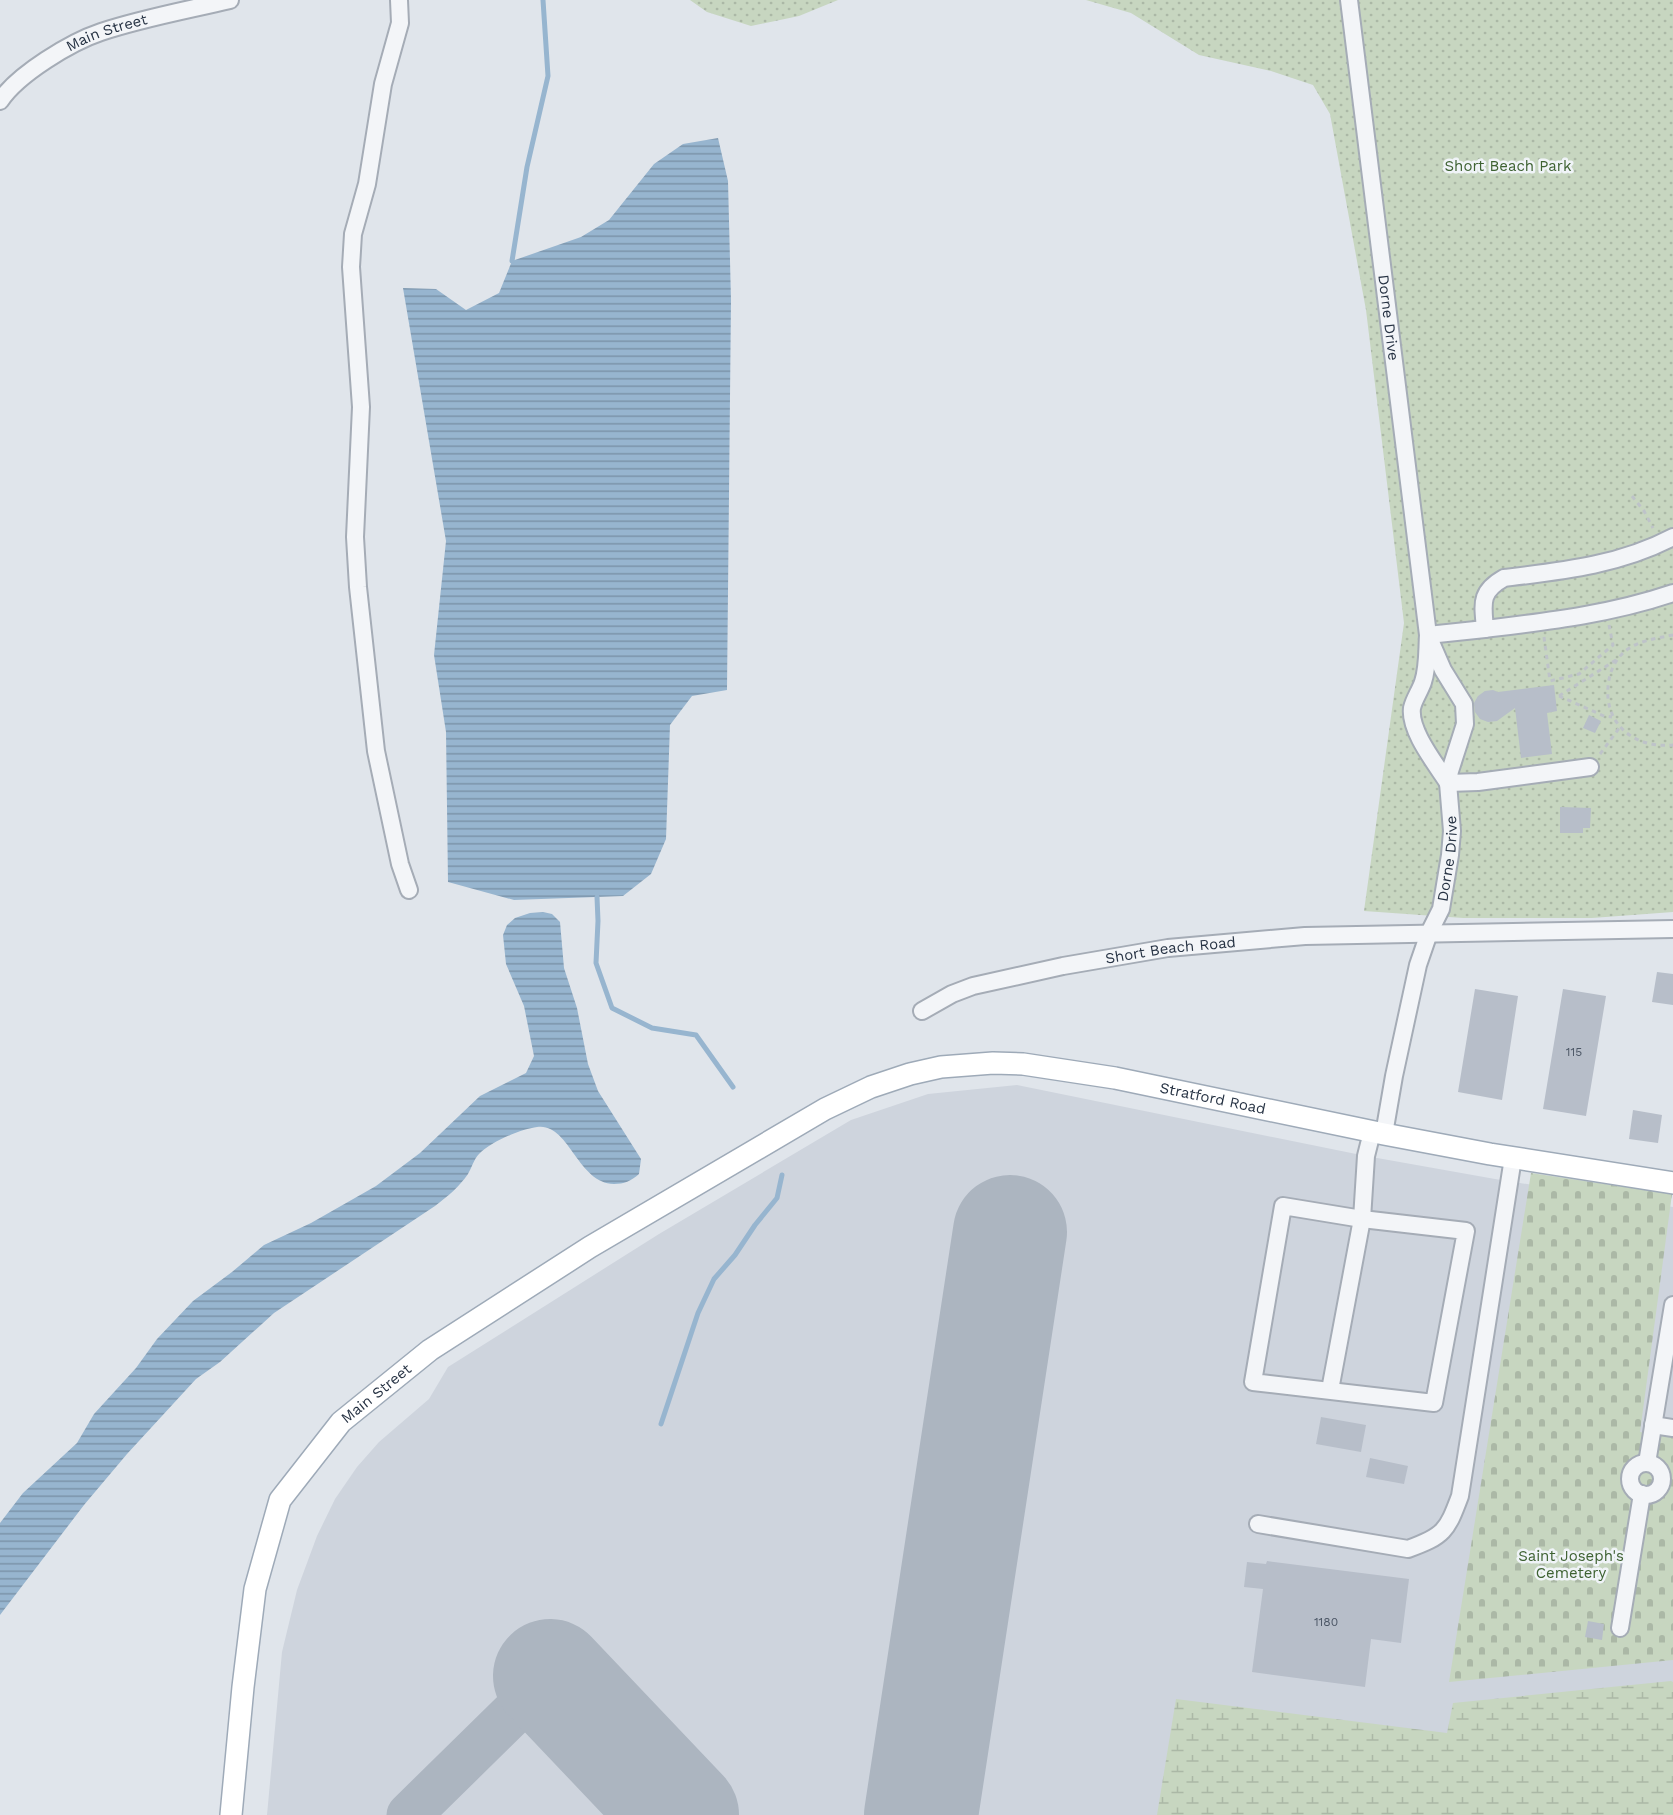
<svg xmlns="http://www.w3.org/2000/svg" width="1673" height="1815" viewBox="0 0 1673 1815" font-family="'Work Sans',sans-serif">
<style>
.built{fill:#ced4dd}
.wetland{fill:url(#wetland-marsh)}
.cemetery{fill:url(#cemetery-stones)}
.park{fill:url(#park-dots)}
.water{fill:url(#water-rules)}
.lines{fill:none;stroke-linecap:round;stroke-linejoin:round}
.stream{stroke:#97b5cf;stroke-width:5}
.taxiway{stroke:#acb5c0;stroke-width:45}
.runway{stroke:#acb5c0;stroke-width:114}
.building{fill:#b7bec9}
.minor-casing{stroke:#a5acb6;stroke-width:20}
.major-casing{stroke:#9eaab8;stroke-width:24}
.path{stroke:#bec3c9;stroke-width:3;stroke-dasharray:4.5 4.5;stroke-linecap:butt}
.minor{stroke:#f3f5f8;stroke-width:16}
.major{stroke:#fff;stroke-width:21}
.labels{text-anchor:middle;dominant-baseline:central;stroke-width:5;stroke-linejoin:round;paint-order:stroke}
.number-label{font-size:12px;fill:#4b5665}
.street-label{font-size:15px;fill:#273344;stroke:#f0f4f8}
.park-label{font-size:15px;fill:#3e6232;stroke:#f0f4f8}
</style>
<defs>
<pattern id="wetland-marsh" width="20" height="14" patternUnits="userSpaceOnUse" patternTransform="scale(1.5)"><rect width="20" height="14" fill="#c7d6c0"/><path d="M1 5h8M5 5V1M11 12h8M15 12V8" fill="none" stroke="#abb8a6"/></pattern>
<pattern id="cemetery-stones" width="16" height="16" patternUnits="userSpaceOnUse" patternTransform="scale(1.5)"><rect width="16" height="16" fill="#c7d6c0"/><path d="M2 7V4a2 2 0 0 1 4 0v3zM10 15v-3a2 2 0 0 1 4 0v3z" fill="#abb8a6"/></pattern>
<pattern id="park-dots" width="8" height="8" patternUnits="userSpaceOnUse" patternTransform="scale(1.5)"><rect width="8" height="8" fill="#c7d6c0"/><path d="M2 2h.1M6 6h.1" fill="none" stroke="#abb8a6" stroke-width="1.8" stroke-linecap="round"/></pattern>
<pattern id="water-rules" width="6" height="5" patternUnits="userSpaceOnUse" patternTransform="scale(1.5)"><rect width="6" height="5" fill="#97b5cf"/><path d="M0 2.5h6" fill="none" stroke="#7b94aa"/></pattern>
</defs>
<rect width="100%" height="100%" fill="#e0e5eb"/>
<path class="built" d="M1017,1085L1366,1156L1495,1179L1673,1207V1815H267L282,1652L297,1590L317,1536L335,1499L357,1467L379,1442L429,1399L448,1367L659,1234L851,1120L928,1094Z"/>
<path class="wetland" d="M1671,1681L1673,1682V1815H1157L1176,1699L1447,1733L1453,1703Z"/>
<path class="cemetery" d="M1531,1173L1672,1194L1640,1432L1673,1437V1660L1449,1682Z"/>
<path class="park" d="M690,0H838L799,16L751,26L707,12Z
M1086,0H1673V912L1592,918H1463L1364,911L1404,623L1366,310L1330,114L1313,85L1271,71L1199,55L1131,13Z"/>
<path class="water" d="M718,138L728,181L731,300L727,690L692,696L670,725L666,839L651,874L623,896L514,900L448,882L446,732L434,655L446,541L403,288L436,289L466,310L499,293L512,261L581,237L609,220L654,164L683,144Z
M543,912L552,914L560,922L564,968L577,1008L588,1064L598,1091L641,1159L639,1174C631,1181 624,1184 614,1184C577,1183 569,1122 537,1127C521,1129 490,1142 479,1154C474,1159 472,1167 468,1174C459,1187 448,1196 435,1206L274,1313L220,1362L196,1379L127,1454L84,1505L0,1615V1523L23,1493L77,1443L94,1414L136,1368L157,1339L193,1301L232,1272L264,1245L311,1223L376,1186L420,1153L480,1096L526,1073L534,1056L524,1006L506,964L503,935L507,925L515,918L530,913Z"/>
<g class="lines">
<path class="stream" d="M512,261L527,167L548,76L543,0
M597,897L598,921L596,963L612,1008L652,1028L696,1035L733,1087
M661,1424L698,1313L714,1279L735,1255L755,1225L777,1198L782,1175"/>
<path class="taxiway" d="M409,1815L519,1707C545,1697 557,1702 583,1711"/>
<path class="runway" d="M550,1676L682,1815
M921,1815L1010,1232"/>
</g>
<path class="building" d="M1554,685L1557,711L1547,713L1552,754L1521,758L1515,708L1497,721L1488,722L1480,719L1475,712L1474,703L1478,696L1485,691L1493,690L1498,692Z
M1589,715L1601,721L1595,733L1583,728Z
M1560,807L1591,808L1590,828H1583V833H1560Z
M1657,972L1673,974V1005L1652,1002Z
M1475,989L1518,996L1502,1100L1458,1092Z
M1563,989L1606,996L1586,1116L1543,1109Z
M1633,1110L1662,1115L1658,1143L1629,1139Z
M1321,1417L1366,1425L1361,1452L1316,1444Z
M1370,1458L1408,1466L1404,1484L1366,1477Z
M1267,1561L1409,1579L1401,1643L1371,1639L1365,1687L1252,1672L1263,1589L1244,1587L1247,1562L1266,1564Z
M1588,1621L1604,1624L1602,1640L1585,1637Z"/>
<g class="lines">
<g class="minor-casing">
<g id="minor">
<path d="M399,0L400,23L383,84L367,184L353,234L351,267L361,407L355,537L358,587L376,751L400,864L409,890"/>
<path id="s1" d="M1349,0L1428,635C1427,651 1428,667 1423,682C1420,691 1414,699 1412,708C1409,731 1436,764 1448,783"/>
<path id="s2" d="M0,101C18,74 71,42 101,32C143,18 188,10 230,0"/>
<path d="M1673,537C1620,565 1562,571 1504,578C1479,592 1483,604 1485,629C1550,621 1611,614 1673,593"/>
<path d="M1428,635L1485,629"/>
<path d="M1448,783L1478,782L1590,767"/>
<path id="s3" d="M922,1011L952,994L973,986L1063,966L1168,948L1305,936L1673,929"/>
<path id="s4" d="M1384,1134L1394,1076L1418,965L1429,933L1441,909L1450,855L1452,831L1448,783L1450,771L1465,724L1464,704L1443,670L1430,640"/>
<path d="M1283,1206L1362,1219L1466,1231L1434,1403L1253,1382Z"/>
<path d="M1330,1390L1362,1219L1366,1156L1372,1132"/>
<path d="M1653,1425L1673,1428"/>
<path d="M1647,1463L1673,1305"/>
<circle cx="1646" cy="1479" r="16"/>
<path d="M1258,1524L1408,1549C1444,1536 1447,1531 1460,1496L1513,1158"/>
<path d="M1620,1628L1642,1494"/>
</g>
</g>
<g class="major-casing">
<g id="major">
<path id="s5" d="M231,1815L243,1687L255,1589L280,1500L341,1422L430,1350L590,1247L825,1109L871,1087L910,1074L941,1067L993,1063L1023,1064L1115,1078L1384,1134L1490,1154L1673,1183"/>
</g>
</g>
<path class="path" d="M1632,496L1644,511L1653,528
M1673,635C1658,638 1641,640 1628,649C1619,655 1613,665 1610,675C1599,719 1630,749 1673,745
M1544,637L1550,681L1579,674L1613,645L1609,625
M1559,696L1616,660
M1559,696L1604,716L1612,717
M1600,754L1620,727"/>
<use href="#minor" class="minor"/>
<use href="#major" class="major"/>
</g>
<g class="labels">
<g class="number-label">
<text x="1574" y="1052">115</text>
<text x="1326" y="1622">1180</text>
</g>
<g class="street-label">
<text stroke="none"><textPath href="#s2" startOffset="129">Main Street</textPath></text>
<text stroke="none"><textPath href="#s1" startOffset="320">Dorne Drive</textPath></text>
<text stroke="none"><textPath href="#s4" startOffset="284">Dorne Drive</textPath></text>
<text stroke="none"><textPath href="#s3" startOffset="258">Short Beach Road</textPath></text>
<text stroke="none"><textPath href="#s5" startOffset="1395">Stratford Road</textPath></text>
<text stroke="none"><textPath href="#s5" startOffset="464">Main Street</textPath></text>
</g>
<g class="park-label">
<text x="1508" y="166">Short Beach Park</text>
<text x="1571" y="1556">Saint Joseph's<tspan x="1571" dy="17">Cemetery</tspan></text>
</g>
</g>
</svg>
